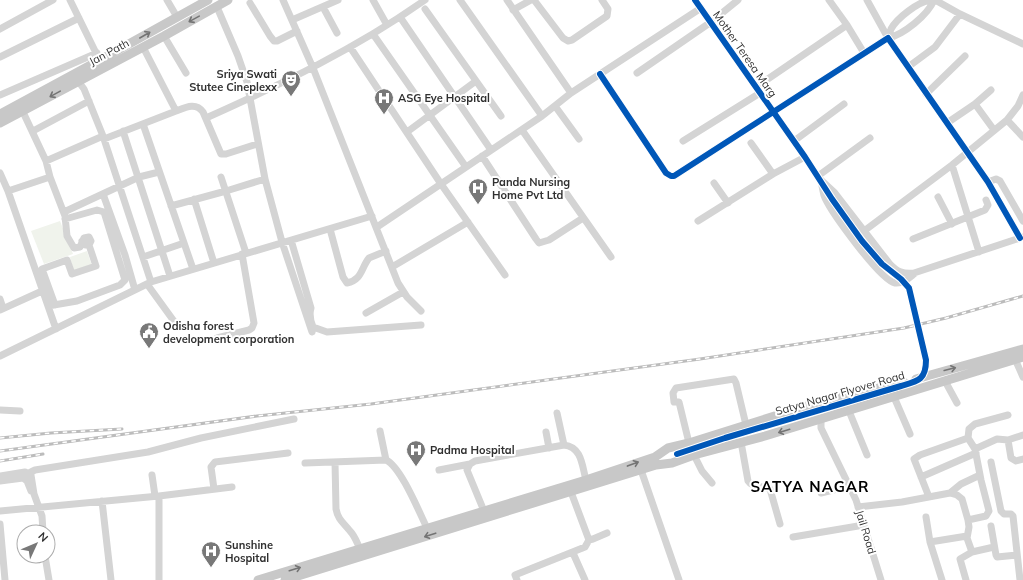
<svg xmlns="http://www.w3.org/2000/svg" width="1023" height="580" viewBox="0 0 1023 580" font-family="Mulish,sans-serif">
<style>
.green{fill:#f0f3ec}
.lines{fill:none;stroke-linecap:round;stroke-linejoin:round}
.minor{stroke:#d4d4d4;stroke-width:7}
.major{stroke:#c8c8c8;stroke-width:9}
.rail-casing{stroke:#bcbcbc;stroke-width:3}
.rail{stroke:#fff;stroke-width:1.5;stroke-dasharray:4.5;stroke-linecap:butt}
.minor-bridge{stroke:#d4d4d4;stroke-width:7}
.cycleway-casing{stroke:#fff;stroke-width:8}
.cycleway{stroke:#0057b8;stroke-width:6}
.oneway{stroke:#747474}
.labels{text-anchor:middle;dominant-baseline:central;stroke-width:4;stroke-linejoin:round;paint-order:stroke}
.street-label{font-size:11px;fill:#303030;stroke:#fff}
.poi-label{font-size:11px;font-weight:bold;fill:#303030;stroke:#fff;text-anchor:start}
.district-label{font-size:15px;font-weight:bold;letter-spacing:1px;fill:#000;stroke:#fff}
</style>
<rect width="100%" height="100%" fill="#fff"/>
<path class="green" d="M60,221L73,254L44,264L31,231Z
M87,251L92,266L74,272L70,257Z"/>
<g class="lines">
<path class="minor" d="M70,0L98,57
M167,0L177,17
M283,0L313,68L398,283L407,297L421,311
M373,0L387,25
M460,0L542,116
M507,0L571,93
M534,0L563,38L568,41L572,40L607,16L608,9L602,0
M695,0L805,157L832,199
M829,0L847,25L864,53
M867,0L888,38
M935,0L960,14L1023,44
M250,3L270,36L274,41H277L297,31
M217,7L238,56L247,82L265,179L282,242L312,332
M323,7L337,33
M425,9L501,116
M513,10L531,0
M400,17L491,150
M292,20L338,0
M0,29L53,0
M373,34L466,167
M164,36L186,73
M888,38C903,35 928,15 934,0
M888,38C889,35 890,32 891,29C897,18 918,2 930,0
M350,47L441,184L505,275
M0,57L79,18
M908,67L935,47L960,14
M637,73L711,22L738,0
M600,74L666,173L671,176H674L888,38L988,182L1020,238
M78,81L84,89L103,136L151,282
M756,87L847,25
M926,94L965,56
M0,95L97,53
M975,104L994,130
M555,106L579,139
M176,111C186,107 196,102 203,112L221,154H226L257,144
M23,112L46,161L50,177L65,216L67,236L74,248L80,247L84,238L89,237L91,241L89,245H85L82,241
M206,118C282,84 357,48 425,0
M1007,120L1023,137
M947,123L975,104L991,90
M143,124L193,269
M522,130L611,257
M33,131L89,101
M123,131L170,276
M407,132L476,81
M104,139L176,111L143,47
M683,141L760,93
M794,141L844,104
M751,143L773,174
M482,156L536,239L539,243L549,240L583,218
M46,161L103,136
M952,165L979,252
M0,173L8,191L56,329
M818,176L870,138
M221,177L246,253
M820,179L834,192L889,263C897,272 903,274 914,273L1023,237
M988,182L996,179L1000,181L1023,221
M714,183L728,203
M822,186C823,190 823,194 825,198C832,213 880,280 895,283C903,284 909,278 914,274
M8,191L50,177
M103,194L125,255L135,290
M938,197L952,224
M194,199L214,263
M171,206L226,191L265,179
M64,212L139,177L159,172
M698,221L773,174L805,157
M377,227L542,116L571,93L701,8
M330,229L343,277L347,283C362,280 361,268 369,258L386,251
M864,231L952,165L1007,120L1018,106L1023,95
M913,239L985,210L988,205L986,200
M291,240L311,308C309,315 310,320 313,327L327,332L421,325
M143,257L184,243
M392,267L468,222
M147,284L176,324
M0,299L3,308
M55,305L42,269L67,260L72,274L96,266L89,245
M48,306L77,301L120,285L125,280L104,212L97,210L65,219
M0,310L42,291
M366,313L403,292
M217,338L249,330L252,328L254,323L242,254
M0,356L151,282L372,216
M1015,359L1023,377
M945,381L957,403
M894,397L910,434
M0,410L20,411
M849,411L867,455
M557,413L564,445
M821,419V428L856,500L881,580
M380,431L386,460
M546,432L549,448
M1008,440L1011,458L1016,461L1023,459
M741,442L748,481C753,489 762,485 770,489L780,524
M689,443L679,402H674L673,393L676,388L734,379L736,383L746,425
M975,449L997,439L1008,440L1023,435
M677,454L725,438
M694,455L702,471L712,483
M335,462L336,509C338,520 344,523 350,531C355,536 357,543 360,549
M991,462L1001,511L1004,514H1011L1013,516L1020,580
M305,463L386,460C401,467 419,512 427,528
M439,470L470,464
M641,470L679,580
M31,475V472L35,470L148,452L201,438L294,419
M152,475L155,496
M0,476L25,472L31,475L34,494L42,516L43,532
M921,477L976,453
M0,481L23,478L27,481L31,491
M214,489L211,467L215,462L288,453
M571,492L589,540L593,539L607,533
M821,493L849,486
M950,493L961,484L980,475
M929,497L914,459L920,455L968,438
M102,501L111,580
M858,507L902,502L950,493L957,495L962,499L968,520L969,527L967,538L972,552L994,547
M0,511L159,496
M484,511L467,470L470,464L475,461L564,445C582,447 582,466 586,480
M926,517L930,542
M968,520L986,516L989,511L981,480L975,449L968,438L969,429L975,424L1008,415
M0,524L5,580
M991,526L996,555L997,557L1017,555
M793,537L864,525
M573,553L585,580
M45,556L49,580
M159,580V496L232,487
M517,580L515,575L585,547L589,540
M942,580L930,542L967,536
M966,580L960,559L972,552"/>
<path class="major" d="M0,114L100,60L208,0
M0,123L164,36L228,0
M916,379L1023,349
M258,580L586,480L655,457L668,448L689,443L816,403L904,382
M285,580L656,465L672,463L694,455L765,436L1023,357"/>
<g class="rail-casing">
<path id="rail" d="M0,438L51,433L122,429
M0,451L257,416L371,404L700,359L904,328L946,318L1023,296
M0,461L43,454"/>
</g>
<use href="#rail" class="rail"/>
<path class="minor-bridge" d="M725,438L901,386C918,381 926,380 926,360L909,288C901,276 888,271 879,261C861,242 847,220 832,199"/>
<g class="cycleway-casing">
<path id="cycleway" d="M600,74L666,173L671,176H674L888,38L988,182L1020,238
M677,454L725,438L901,386C918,381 926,380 926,360L909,288L901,279L882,264L862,241L832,199L805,157L695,0"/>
</g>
<use href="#cycleway" class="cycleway"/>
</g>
<defs><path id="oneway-shaft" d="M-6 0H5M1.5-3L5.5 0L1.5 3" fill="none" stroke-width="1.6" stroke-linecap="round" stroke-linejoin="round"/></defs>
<g class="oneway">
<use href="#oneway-shaft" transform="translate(194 19) rotate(151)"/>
<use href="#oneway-shaft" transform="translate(145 35) rotate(-30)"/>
<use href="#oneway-shaft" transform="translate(55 94) rotate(151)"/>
<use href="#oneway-shaft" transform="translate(950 369) rotate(-14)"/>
<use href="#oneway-shaft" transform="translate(784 431) rotate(163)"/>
<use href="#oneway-shaft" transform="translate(633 464) rotate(-20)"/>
<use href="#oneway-shaft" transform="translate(430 535) rotate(162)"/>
<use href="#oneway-shaft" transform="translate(295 569) rotate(-17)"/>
</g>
<defs>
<g id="theatre-pin" transform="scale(1)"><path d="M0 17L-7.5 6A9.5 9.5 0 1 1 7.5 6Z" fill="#787878" stroke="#fff"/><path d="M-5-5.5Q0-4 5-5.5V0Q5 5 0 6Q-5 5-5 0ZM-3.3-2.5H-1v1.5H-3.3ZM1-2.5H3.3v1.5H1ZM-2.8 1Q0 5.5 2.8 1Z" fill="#fff"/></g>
<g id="hospital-pin" transform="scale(1)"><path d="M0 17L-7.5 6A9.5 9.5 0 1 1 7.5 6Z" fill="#787878" stroke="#fff"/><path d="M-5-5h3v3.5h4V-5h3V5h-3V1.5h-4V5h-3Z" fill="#fff"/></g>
<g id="civic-pin" transform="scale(1)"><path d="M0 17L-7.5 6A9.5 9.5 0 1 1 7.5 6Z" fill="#787878" stroke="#fff"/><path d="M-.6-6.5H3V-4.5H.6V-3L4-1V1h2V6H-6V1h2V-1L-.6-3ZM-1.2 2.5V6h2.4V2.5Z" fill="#fff"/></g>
</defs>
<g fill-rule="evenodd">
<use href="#theatre-pin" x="291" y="80"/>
<use href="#hospital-pin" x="384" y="98"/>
<use href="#hospital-pin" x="478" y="188"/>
<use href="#civic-pin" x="149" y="332"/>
<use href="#hospital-pin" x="416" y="450"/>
<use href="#hospital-pin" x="211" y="551"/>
</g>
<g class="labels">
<g class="street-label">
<text transform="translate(109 52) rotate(-28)">Jan Path</text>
<text transform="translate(745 54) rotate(55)">Mother Teresa Marg</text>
<text transform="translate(840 393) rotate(-16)">Satya Nagar Flyover Road</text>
<text transform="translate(866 532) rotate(73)">Jail Road</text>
</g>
<g class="poi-label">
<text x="277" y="74" text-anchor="end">Sriya Swati<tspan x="277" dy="13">Stutee Cineplexx</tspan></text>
<text x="398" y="98">ASG Eye Hospital</text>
<text x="492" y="182">Panda Nursing<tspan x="492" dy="13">Home Pvt Ltd</tspan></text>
<text x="163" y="326">Odisha forest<tspan x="163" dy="13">development corporation</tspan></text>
<text x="430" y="450">Padma Hospital</text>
<text x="225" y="545">Sunshine<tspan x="225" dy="13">Hospital</tspan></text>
</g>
<g class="district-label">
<text x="810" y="486">SATYA NAGAR</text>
</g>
</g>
<g transform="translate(36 544) rotate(46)"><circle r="19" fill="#ffffff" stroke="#acacac"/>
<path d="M0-3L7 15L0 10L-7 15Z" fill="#787878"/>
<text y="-6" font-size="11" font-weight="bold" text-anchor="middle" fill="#303030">N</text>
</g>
</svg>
